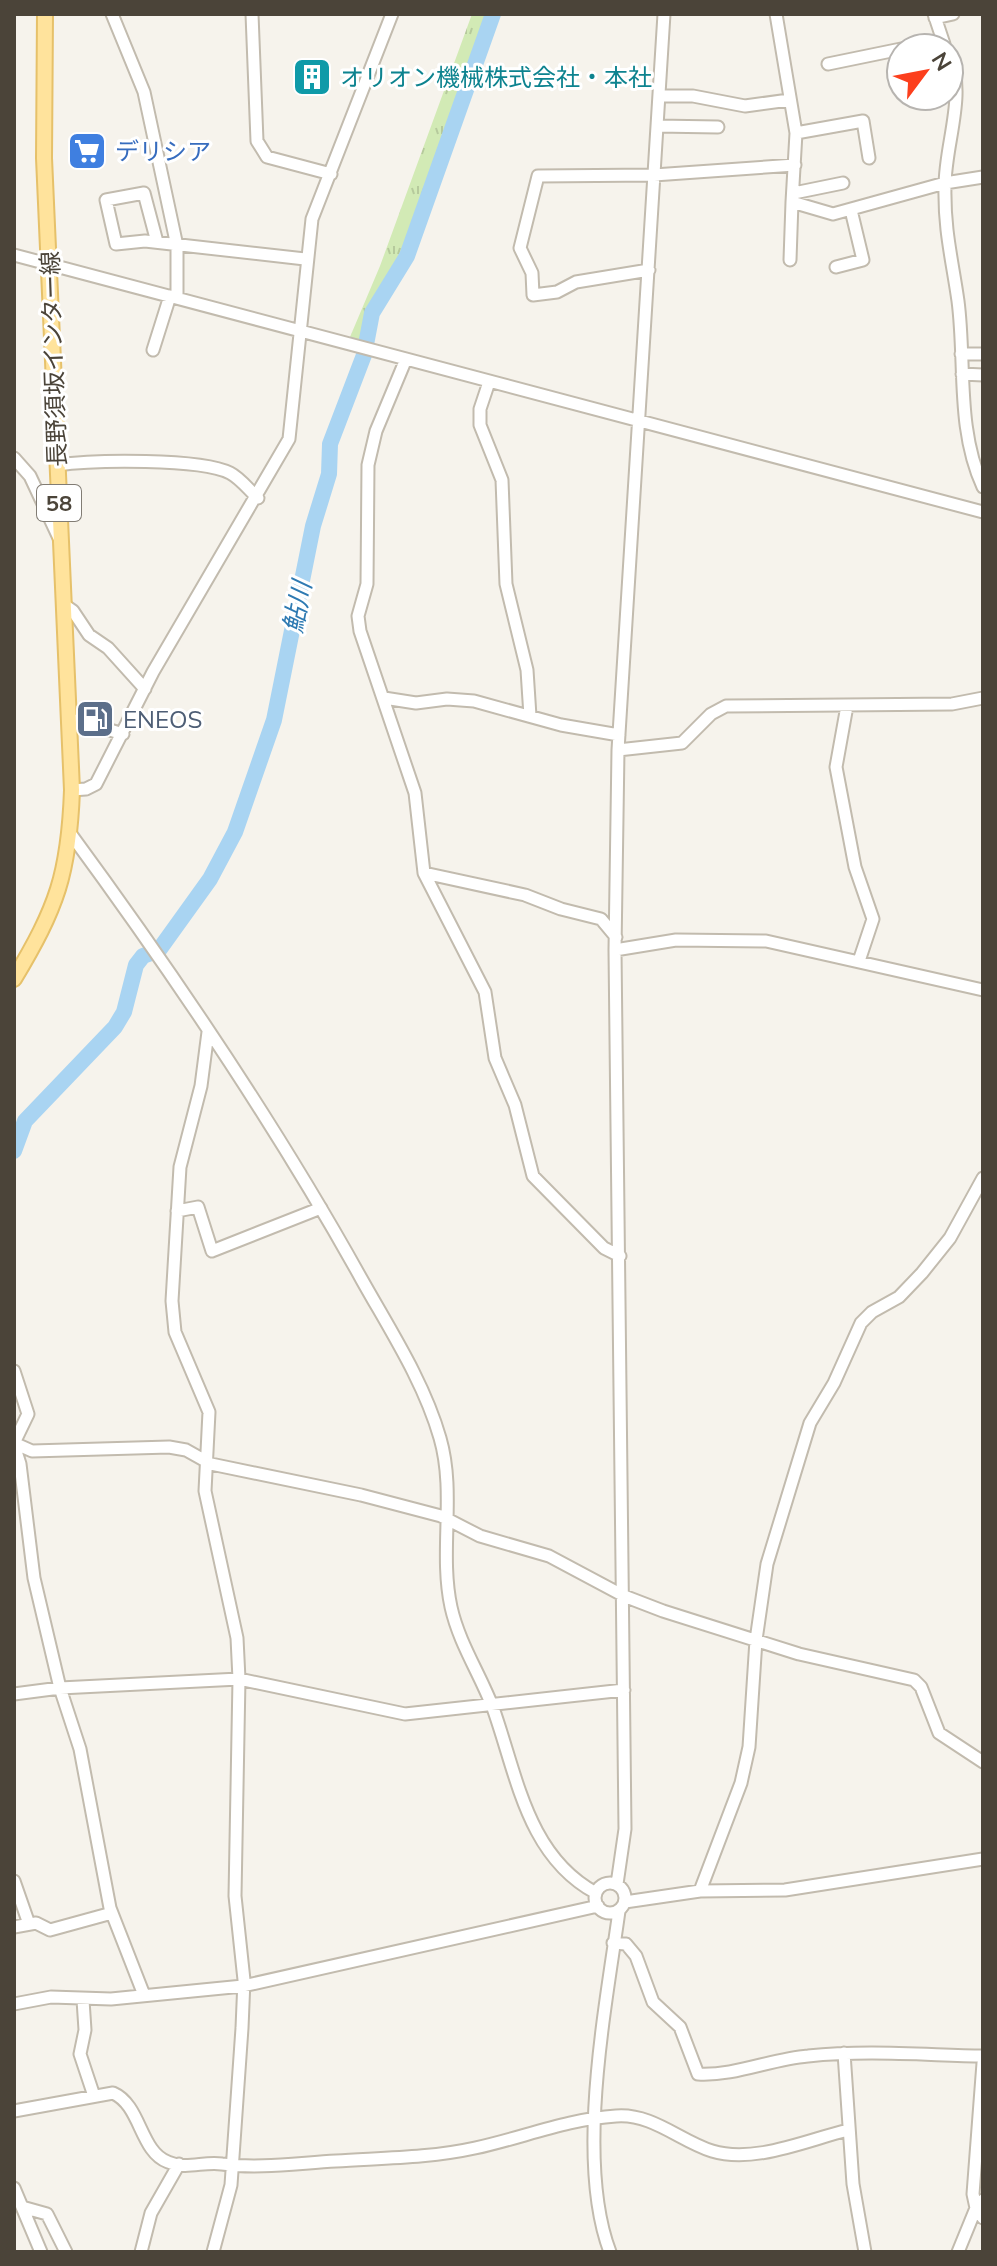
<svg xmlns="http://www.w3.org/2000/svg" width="997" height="2266" viewBox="0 0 997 2266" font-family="Mulish,'Noto Sans JP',sans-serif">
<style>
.grass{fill:url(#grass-tufts)}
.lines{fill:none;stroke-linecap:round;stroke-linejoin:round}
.river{stroke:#a9d4f2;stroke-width:16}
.minor-casing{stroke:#c2bbae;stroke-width:15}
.major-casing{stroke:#e6c16a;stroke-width:18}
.minor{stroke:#fff;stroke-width:11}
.major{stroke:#ffe39c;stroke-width:14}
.labels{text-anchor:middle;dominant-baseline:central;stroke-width:6;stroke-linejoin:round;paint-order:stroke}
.shield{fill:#fff;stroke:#817c74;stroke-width:2}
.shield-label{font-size:22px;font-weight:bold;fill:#4b4439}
.culture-label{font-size:24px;fill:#0d838f;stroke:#fff;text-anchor:start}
.shop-label{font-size:24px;fill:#366cbe;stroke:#fff;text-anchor:start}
.street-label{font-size:24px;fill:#4b4439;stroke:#fff}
.service-label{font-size:24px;fill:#4e5e75;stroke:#fff;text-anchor:start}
.water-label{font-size:26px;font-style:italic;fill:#2e7ab2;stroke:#fff}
</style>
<defs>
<pattern id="grass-tufts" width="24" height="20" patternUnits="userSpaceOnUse" patternTransform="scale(2)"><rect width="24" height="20" fill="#d2eab5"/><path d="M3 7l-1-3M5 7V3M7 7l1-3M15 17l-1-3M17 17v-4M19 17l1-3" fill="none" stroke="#b6ca9c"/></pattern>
</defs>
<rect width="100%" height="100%" fill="#f6f3ec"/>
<path class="grass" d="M472,14H489L402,258L372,301L363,342L350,337L380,266Z"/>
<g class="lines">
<path class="river" d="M14,1151L25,1121L115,1027L124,1012L136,965L143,956L159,950L210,879L235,832L274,720L313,526L329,474L330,444L364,355L372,313L407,256L493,14"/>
<g class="minor-casing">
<path id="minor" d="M112,14L144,92L177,246V297
M252,14L257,141L267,157L331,174
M776,14L796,133L792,202L833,214L945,183L983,177
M934,14L944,44
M935,18L953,14
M905,48L942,39
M949,54C967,95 945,143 945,186C944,230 952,259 958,301C966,362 956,429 983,487
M828,64L901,49
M659,96H693L745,106L789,100
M657,126L718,127
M796,133L863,121L869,158
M794,193L843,183
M157,242L144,193L106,200L116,244L145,241L305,259
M14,255L983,512
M790,260L792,202
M836,267L863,260L851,210
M649,270L576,282L557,292L533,295L532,273L520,248L538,176L654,175L795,165
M153,350L170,296
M961,354H983
M406,359L376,431L368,465L367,584L358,616L360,631L415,793L424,873L485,992L495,1058L515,1105L533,1176L604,1248L620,1256
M962,374L983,375
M489,382L480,409V425L502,480L506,584L527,670L530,716
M14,458L30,476L59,538
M57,465C93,460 200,458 230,473C240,478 249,490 258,498
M63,604L73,611L89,635L108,648L145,689
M384,698L416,703L447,699L474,701L561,725L619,735
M847,706L836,767L855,867L873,919L859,961
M77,720L123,734
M618,750L682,743L711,714L726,706L952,704L983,698
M72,790L86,789L96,784L153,672L289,439L312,219L392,14
M70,833C175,976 276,1125 362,1280C390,1330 424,1382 440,1438C456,1493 439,1552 451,1607C459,1643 480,1674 493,1708C517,1775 527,1856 596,1893
M424,873L525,895L561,909L601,919L616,937
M615,950L676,940L766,941L983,990
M208,1032L201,1086L180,1167L172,1301L175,1332L209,1412L205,1491L237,1638L239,1679L235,1896L244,1980L242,2028L231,2185L213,2252
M177,1211L198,1207L212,1251L321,1208
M14,1371L28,1414L14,1443
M14,1443L32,1451L169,1447L186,1450L211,1464L361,1495L441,1516L480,1536L549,1556L624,1596L663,1611L799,1654L914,1680L921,1687L939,1733L983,1762
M14,1445L20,1464L34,1578L60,1688L80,1749L110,1908L144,1995
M14,1694L60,1688L239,1679L405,1714L624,1690
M14,1881L29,1924
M595 1898a15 15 0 1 1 30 0a15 15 0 1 1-30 0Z
M617,1884L625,1829L615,950L618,750L664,14
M700,1891L741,1783L749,1747L756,1640L767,1564L810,1423L834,1383L861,1323L872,1312L899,1297L922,1273L950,1238L983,1178
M625,1902L700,1891L785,1890L983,1859
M14,1927L36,1923L50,1930L112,1913
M613,1943L626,1944L636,1956L653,2002L680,2027L698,2074C735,2076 771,2059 808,2056C866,2050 925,2055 983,2056
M83,2000L85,2030L80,2054L94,2096
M14,2004L51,1997L111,1999L243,1986L598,1906
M844,2053L853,2184L865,2252
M983,2063L973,2194L976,2208L983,2218
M14,2111L113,2093C141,2105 140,2152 168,2162C186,2170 204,2161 222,2164C259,2169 298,2163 336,2161C382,2158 430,2158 475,2148C522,2138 567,2119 616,2116C652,2113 680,2141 712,2151C754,2164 807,2140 848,2130
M14,2188L41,2252
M22,2207L47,2214L66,2252
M141,2252L151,2213L179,2164
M610,2252C575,2160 606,2006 619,1911
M958,2252L976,2208L983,2200"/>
</g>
<g class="major-casing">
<path id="major" d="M14,979C57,907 69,874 72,790L44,158L45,14"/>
</g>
<use href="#minor" class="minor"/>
<use href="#major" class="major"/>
</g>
<defs>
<g id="building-square" transform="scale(2)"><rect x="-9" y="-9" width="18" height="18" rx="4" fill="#0f9aa8" stroke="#fff"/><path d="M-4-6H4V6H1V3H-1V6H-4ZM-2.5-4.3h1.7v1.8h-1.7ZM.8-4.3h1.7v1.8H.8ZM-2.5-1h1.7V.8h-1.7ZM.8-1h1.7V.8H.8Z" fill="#fff"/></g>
<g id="supermarket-square" transform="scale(2)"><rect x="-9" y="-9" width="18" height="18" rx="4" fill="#3f7fe0" stroke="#fff"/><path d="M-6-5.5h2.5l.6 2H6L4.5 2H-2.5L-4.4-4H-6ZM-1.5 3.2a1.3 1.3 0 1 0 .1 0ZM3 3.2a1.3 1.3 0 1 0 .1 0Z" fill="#fff"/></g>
<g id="fuel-square" transform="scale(2)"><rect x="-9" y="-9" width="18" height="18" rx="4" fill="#5c6f8a" stroke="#fff"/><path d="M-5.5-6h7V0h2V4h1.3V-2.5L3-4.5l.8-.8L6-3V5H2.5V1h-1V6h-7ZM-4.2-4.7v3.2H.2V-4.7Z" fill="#fff"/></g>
</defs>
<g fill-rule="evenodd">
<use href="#building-square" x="312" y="77"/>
<use href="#supermarket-square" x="87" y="151"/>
<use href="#fuel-square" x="95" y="719"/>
</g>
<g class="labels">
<rect class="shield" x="37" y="485" width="44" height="36" rx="6"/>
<g class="shield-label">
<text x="59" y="503">58</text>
</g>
<g class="culture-label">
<text x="340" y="77">オリオン機械株式会社・本社</text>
</g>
<g class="shop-label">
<text x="115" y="151">デリシア</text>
</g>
<g class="street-label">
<text transform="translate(53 359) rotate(-92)">長野須坂インター線</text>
</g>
<g class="service-label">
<text x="123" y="719">ENEOS</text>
</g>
<g class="water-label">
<text transform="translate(297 607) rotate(-79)">鮎川</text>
</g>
</g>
<rect width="997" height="2266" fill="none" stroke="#4b4439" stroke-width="32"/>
<g transform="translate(925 72) rotate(58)"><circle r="38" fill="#ffffff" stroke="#b7b4b0" stroke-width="2"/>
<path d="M0-6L14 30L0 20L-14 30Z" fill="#fc3f1d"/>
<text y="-12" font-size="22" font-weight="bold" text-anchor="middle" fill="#4b4439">N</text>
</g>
</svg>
